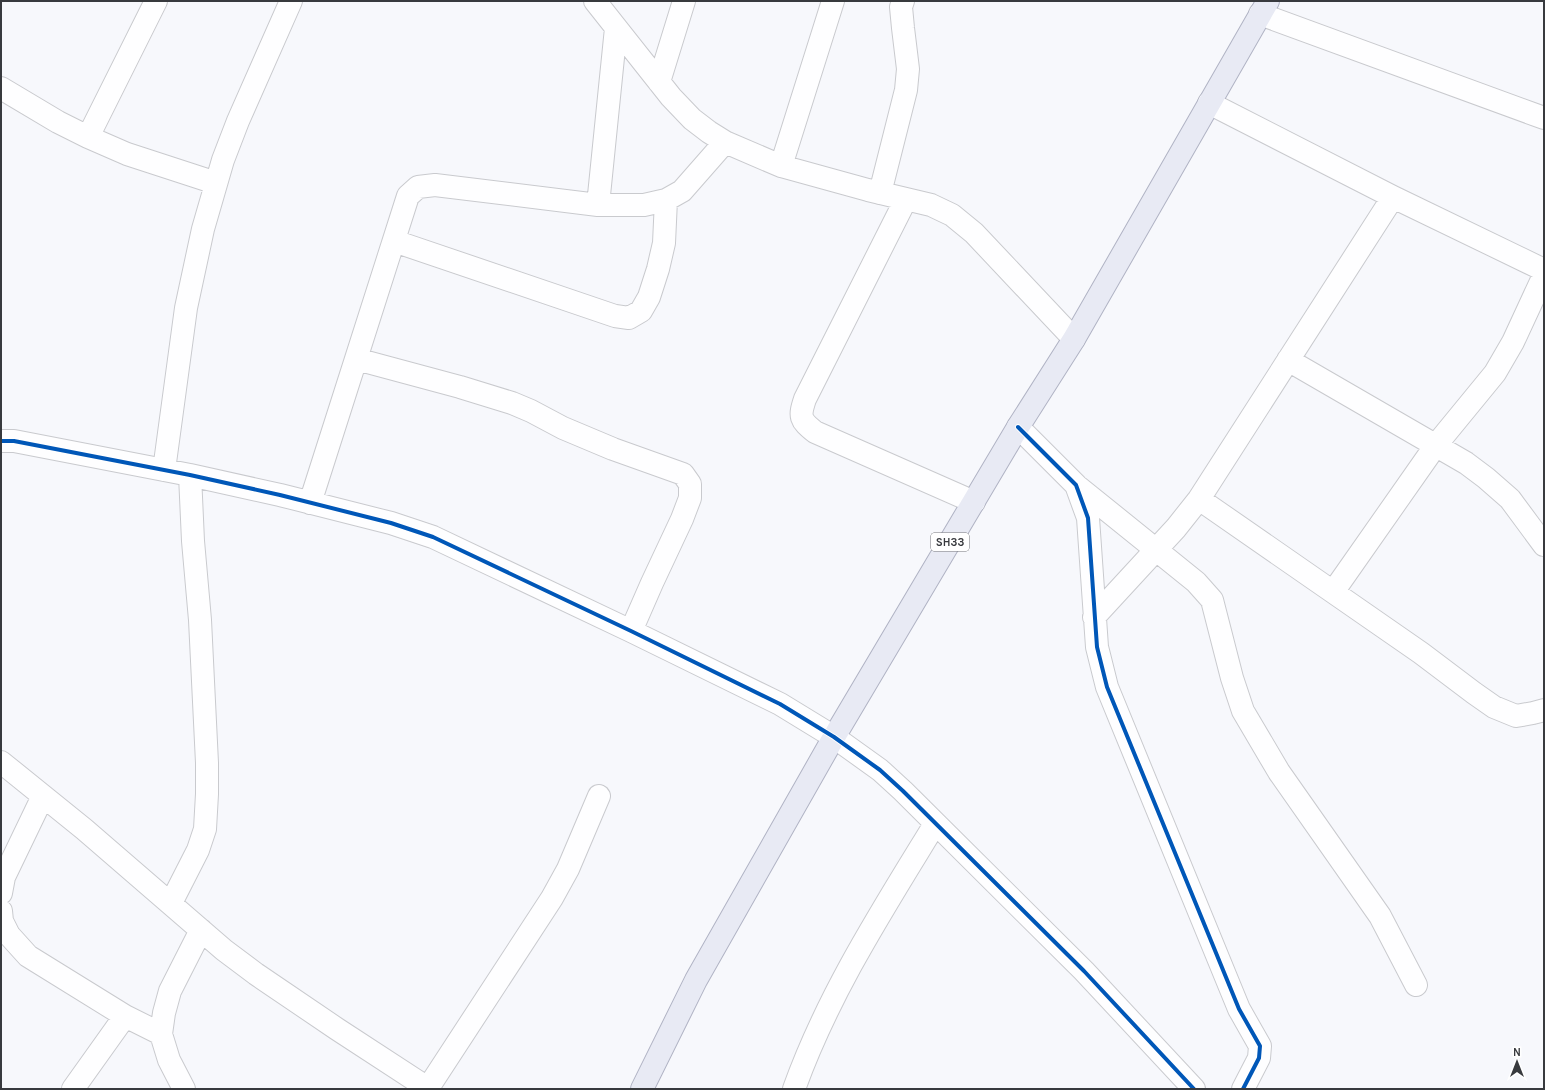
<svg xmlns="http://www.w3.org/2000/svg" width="1545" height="1090" viewBox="0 0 1545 1090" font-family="Karla,sans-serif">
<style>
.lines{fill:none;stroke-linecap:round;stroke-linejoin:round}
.minor-casing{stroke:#c9cace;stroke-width:24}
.primary-casing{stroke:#b0b3c4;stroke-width:24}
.minor{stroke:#fefeff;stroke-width:22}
.primary{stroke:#e8eaf4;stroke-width:22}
.cycleway-casing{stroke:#fff;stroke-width:6}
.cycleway{stroke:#0057b8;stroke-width:4}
.labels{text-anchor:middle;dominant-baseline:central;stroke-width:3.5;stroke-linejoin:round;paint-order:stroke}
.shield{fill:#fff;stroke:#747578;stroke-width:1}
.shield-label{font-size:11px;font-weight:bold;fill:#383a3e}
</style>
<rect width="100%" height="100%" fill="#f7f8fc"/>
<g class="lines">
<g class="minor-casing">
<path id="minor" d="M595,1L671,97L692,119L709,132L725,142L781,166L868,190L931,205L952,215L974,233L1074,339
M1260,14L1544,118
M659,82L684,1
M1,88L58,122L88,137L127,154L216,183
M1209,103L1393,197L1544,270
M88,137L156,1
M781,166L833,1
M880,193L906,90L908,69L903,28L901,7L903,1
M906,199L805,399C799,417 800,420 815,432L974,502
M598,205L616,28
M394,241L615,316L629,318L641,311L649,297L658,269L664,243L666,200
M356,359L460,387L512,403L531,411L563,428L613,449L683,474L690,484V498L682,519L652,583L631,631
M1288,360L1466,463L1486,478L1510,499L1544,545
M1018,427L1076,485L1088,518L1097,647L1107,687L1239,1009L1260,1046L1259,1058L1243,1089
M1,441H14L190,475L280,495L391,523L433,537L631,631L780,704L834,737L880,770L903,791L1084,971L1194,1089
M164,470L186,308L203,229L223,160L238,121L291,1
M1077,486L1196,582L1212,600L1232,678L1243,711L1279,772L1380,916L1416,985
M1199,499L1421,653L1474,693L1494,707L1516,716L1533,713L1544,710
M310,503L408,196L418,187L435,185L598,205H644L666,200L682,191L725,142
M1333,592L1436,445L1495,373L1513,342L1544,275
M1094,617L1176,528L1199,499L1393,197
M1,762L84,829L224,950L256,974L337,1029L429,1089
M1,893L4,877L43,796
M171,903L198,850L205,829L207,794V763L200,620L193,541L190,475
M1,911L2,921L9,935L28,956L125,1016L161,1034
M428,1088L552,898L568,869L599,796
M73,1089L125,1016
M184,1089L169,1060L161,1034L164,1013L170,991L201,930
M794,1089C828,994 883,909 935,824"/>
</g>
<g class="primary-casing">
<path id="primary" d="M642,1089L696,980L834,737L1018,427L1074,339L1268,1"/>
</g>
<use href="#minor" class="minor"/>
<use href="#primary" class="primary"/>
<g class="cycleway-casing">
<path id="cycleway" d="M1018,427L1076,485L1088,518L1097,647L1107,687L1239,1009L1260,1046L1259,1058L1243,1089
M1,441H14L190,475L280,495L391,523L433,537L631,631L780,704L834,737L880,770L903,791L1084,971L1194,1089"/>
</g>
<use href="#cycleway" class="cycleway"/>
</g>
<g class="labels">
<rect class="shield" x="931" y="533" width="38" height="18" rx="3"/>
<g class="shield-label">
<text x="950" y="542">SH33</text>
</g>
</g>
<rect width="1545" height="1090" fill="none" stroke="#383a3e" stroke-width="4"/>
<g transform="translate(1517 1062)" stroke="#ffffff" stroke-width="3" paint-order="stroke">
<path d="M0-3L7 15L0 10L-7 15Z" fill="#383a3e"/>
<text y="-6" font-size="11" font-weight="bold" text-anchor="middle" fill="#383a3e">N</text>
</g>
</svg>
